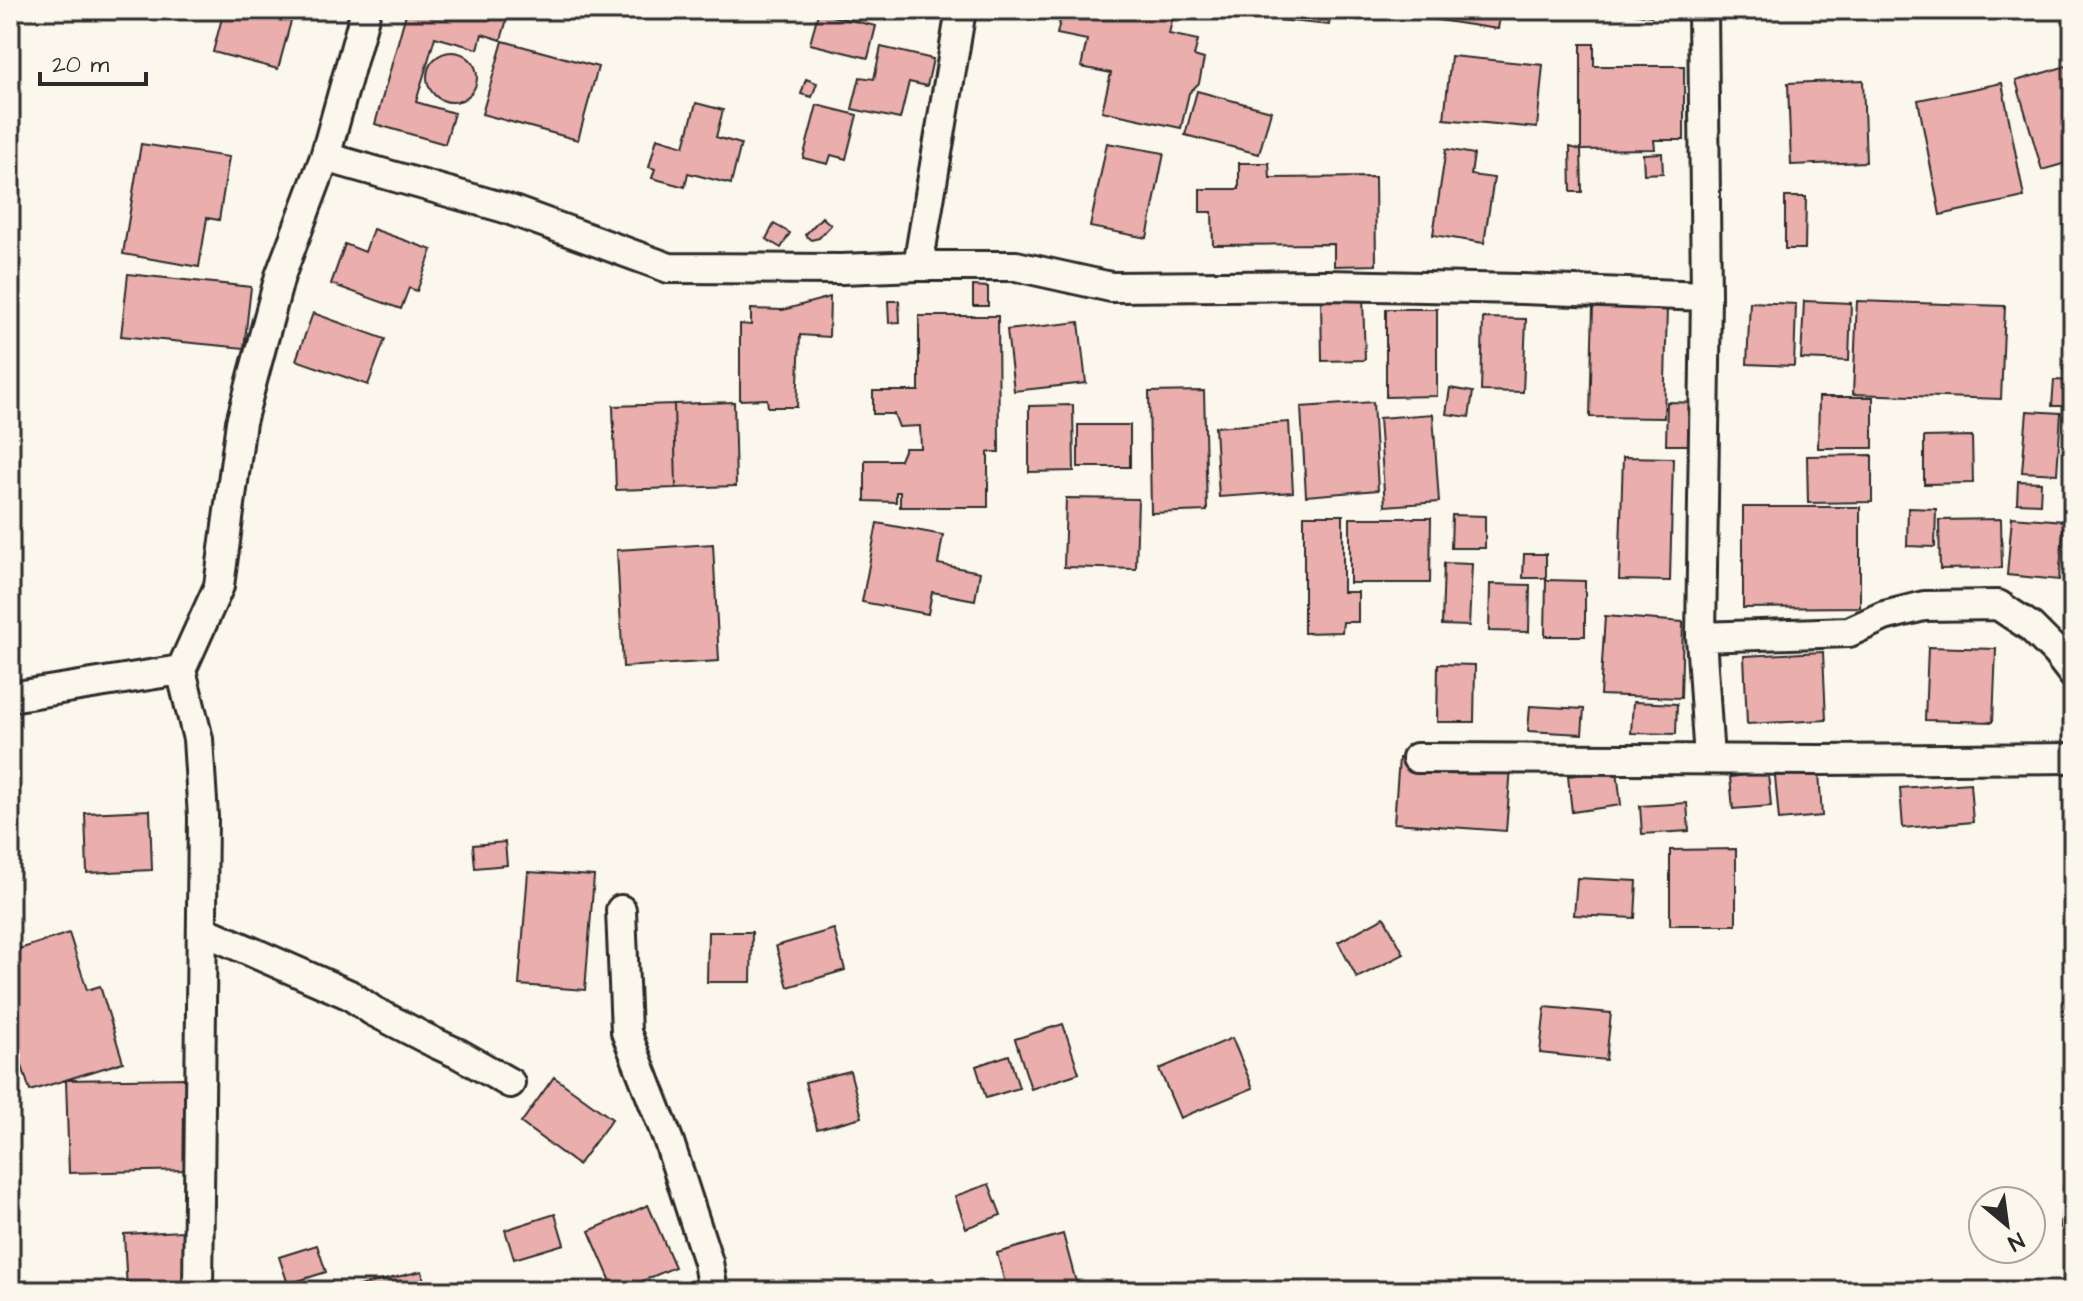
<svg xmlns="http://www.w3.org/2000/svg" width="2083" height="1301" viewBox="0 0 2083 1301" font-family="'Architects Daughter',sans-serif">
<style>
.building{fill:#eaafad;stroke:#2b2b2b;stroke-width:2}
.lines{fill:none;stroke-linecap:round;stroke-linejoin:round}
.street-casing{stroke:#2b2b2b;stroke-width:34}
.street{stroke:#fbf7ec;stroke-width:28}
</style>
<rect width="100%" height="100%" fill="#fbf7ec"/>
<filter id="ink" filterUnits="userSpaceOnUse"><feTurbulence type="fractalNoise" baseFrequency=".0125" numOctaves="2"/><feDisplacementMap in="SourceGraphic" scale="16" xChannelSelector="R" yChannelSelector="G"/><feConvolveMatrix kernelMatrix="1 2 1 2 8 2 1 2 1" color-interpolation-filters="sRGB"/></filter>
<g filter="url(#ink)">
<path class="building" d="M224,10H294L278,69L213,52Z
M407,10H473L507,19L501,40L482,34L478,49L435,37L416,102L454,113L445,144L375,124Z
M1009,10H1184V13L1174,11L1169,34L1198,40L1194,56L1204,59L1199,83L1189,93L1181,128L1102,111L1111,73L1081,67L1087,40L1057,34L1060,21Z
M1282,10H1331L1329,25L1281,20Z
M1412,10H1501L1498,29L1411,16Z
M1612,10H1653L1652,16Z
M818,13L876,26L868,58L810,44Z
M503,41L598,67L578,140L482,114Z
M1581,44H1594V66H1684V140H1654L1655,149L1581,150Z
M881,47L933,59L927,86L909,82L900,119L852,109L860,77L874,79Z
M427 77a25 25 0 1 1 50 0a25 25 0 1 1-50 0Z
M1451,56L1543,65L1537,128L1444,119Z
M2073,64V161L2042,170L2016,81Z
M806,79L817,83L812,97L801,94Z
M1863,80L1866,162L1791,165L1788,83Z
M2002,83L2024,197L1940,215L1918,100Z
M1197,91L1271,111L1259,154L1185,135Z
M696,103L723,110L716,137L741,144L731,184L688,173L685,187L652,178L655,169L649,167L657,138L684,146Z
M817,105L857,115L846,159L831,155L828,164L803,158Z
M1107,143L1164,153L1147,238L1090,227Z
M141,144L229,157L219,220L207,218L199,267L123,254Z
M1570,147L1581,150L1582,192H1571Z
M1446,149L1474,154L1471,175L1494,178L1484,243L1433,235Z
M1662,153L1663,173L1644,174L1643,154Z
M1239,163H1269L1270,178L1375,177L1376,265L1334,266V244L1213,245L1212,212H1200V189H1239Z
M1785,197H1806L1805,249H1785Z
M2073,199V232H2070L2069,200Z
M822,217L831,225L819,238L811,240L805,235Z
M774,224L790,233L781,248L766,239Z
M373,229L432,250L417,291L409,288L401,309L331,284L345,244L365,252Z
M128,274L251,287L244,348L121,336Z
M973,286L988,287V306H973Z
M830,297L829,337L800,335L797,407H768L767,399L740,400V324L751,325V309L783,310Z
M1363,297L1365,360L1322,361L1321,299Z
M888,301H899L900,322L889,323Z
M1804,301L1851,303L1849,361L1801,359Z
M1857,301L2005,306L2001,399L1853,394Z
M1750,302L1796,304L1794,366L1747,364Z
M1593,306L1667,308L1664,418L1590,417Z
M1386,309H1437V396L1386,397Z
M313,313L385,339L368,385L296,360Z
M919,316H998L999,452H988V507H900V492H896V502L865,501V460H900L905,448H921L920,426L899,427L894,414H873V391H919Z
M1483,318L1526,319L1523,392L1481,391Z
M1079,322L1086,383L1014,391L1007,330Z
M2054,380L2073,381L2072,406H2052Z
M1450,388L1473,392L1469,417L1446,414Z
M1204,391L1207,511L1151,513L1149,392Z
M1819,397H1873V448H1818Z
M734,402L736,486L676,488L674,404Z
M1373,402L1378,490L1306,496L1301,407Z
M1667,402L1701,403L1699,445H1666Z
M674,404L676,488L616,490L613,406Z
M1073,405L1074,471L1029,472V406Z
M2027,411L2061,413L2057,474L2022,472Z
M1433,414L1439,502L1385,506L1379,418Z
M1289,422L1293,492L1219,497L1215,427Z
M1078,425H1130V467H1078Z
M1972,436L1973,483L1924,484V437Z
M1872,455V502L1808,503L1807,456Z
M1623,457L1673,458L1670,581L1619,580Z
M2018,481L2041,482L2040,504L2017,503Z
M1066,498L1138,499L1136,569L1064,567Z
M1743,507H1860V607L1743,608Z
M1908,508L1936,509L1935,547L1907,546Z
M1304,515H1343V592H1358V622H1343L1342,632L1304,633Z
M1452,515L1485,516V548H1451Z
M2012,517L2064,521L2059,580L2007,575Z
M1350,518H1431L1430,583H1350Z
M2001,519L2002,568L1940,569L1939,520Z
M877,523L943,535L938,564L980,572L975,600L932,592L928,614L862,602Z
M2073,542V614L2067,543Z
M713,544L719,661L623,667L617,550Z
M1524,554H1546V578H1523Z
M1444,563L1472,564L1469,626L1442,625Z
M1546,580L1585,581V636H1545Z
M1490,584L1530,585L1529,632L1489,631Z
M1605,616L1683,622L1681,698L1600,695Z
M1928,647L1996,649L1993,722L1925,720Z
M1823,652L1826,720L1747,724L1744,656Z
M1438,664L1475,665L1474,722H1437Z
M1633,702L1677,704L1676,734L1631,733Z
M1530,706L1584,709L1582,734L1528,731Z
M1399,758L1511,767L1506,831L1394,823Z
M1617,770L1621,805L1572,812L1568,776Z
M1819,772L1822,816L1779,820L1775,776Z
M1768,773L1771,806L1733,809L1730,777Z
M1970,783L1973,822L1903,828L1900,788Z
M1687,803L1689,831L1642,834L1640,806Z
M150,810L152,870L87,873L85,813Z
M505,842L507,865L475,868L473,845Z
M1736,849V925H1670V850Z
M528,872L594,876L585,990L519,985Z
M1577,878L1637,881L1635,918L1574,915Z
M1384,917L1404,954L1357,978L1338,942Z
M834,929L845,970L788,987L776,946Z
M708,932H752L751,982H707Z
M69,933L87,990L100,986L123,1062L30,1091L10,1028V952Z
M1545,1007L1611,1013L1606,1060L1540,1053Z
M1063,1024L1079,1073L1031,1089L1015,1039Z
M1232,1038L1253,1088L1180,1118L1159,1069Z
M1009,1055L1019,1088L986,1098L976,1066Z
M850,1071L862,1117L817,1129L805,1082Z
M554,1077L612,1119L578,1165L521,1123Z
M185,1078L187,1170L69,1173L66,1080Z
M989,1184L1001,1215L966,1228L955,1196Z
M2063,1187H2073V1228H2061Z
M648,1205L675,1267L619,1291H615L589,1231Z
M555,1214L564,1244L514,1259L505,1230Z
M183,1231L186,1291H127L124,1234Z
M1063,1234L1077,1286L1060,1291H1007L997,1253Z
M317,1245L326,1272L288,1284L279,1257Z
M422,1271L426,1291H338Z
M933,1278L940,1291H906Z"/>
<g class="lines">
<g class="street-casing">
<path id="street" d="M1703,10L1706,296L1701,637L1709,759
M325,157L505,208L669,268L842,269L918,266H1016L1111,287L1326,285L1522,289L1706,296
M918,266L961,10
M1701,637L1849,632L1884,616L1924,606L1998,605L2031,627L2056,652L2073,674
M10,697L181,670
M1417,758L1820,760L2073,758
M621,910L626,1032L669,1142L708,1262L713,1291
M202,930L350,995L373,1011L435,1043L459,1054L510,1083
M198,1291L203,817L198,739L181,670L219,586L241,422L280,276L325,157L366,10"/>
</g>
<use href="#street" class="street"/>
</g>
</g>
<rect width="2083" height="1301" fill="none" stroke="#fbf7ec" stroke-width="40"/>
<rect x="20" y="20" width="2043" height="1261" fill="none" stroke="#2b2b2b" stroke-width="3" filter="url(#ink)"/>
<g transform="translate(2007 1225) rotate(151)"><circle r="38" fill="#fbf7ec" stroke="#a8a59f" stroke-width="2"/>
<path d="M0-6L14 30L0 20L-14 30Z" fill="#2b2b2b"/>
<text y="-12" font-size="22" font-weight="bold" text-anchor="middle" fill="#2b2b2b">N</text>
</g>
<path d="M40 72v12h106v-12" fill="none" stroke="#2b2b2b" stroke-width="4"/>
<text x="52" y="72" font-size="24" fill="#2b2b2b" stroke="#fbf7ec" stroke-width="6" paint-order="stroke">20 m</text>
</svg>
